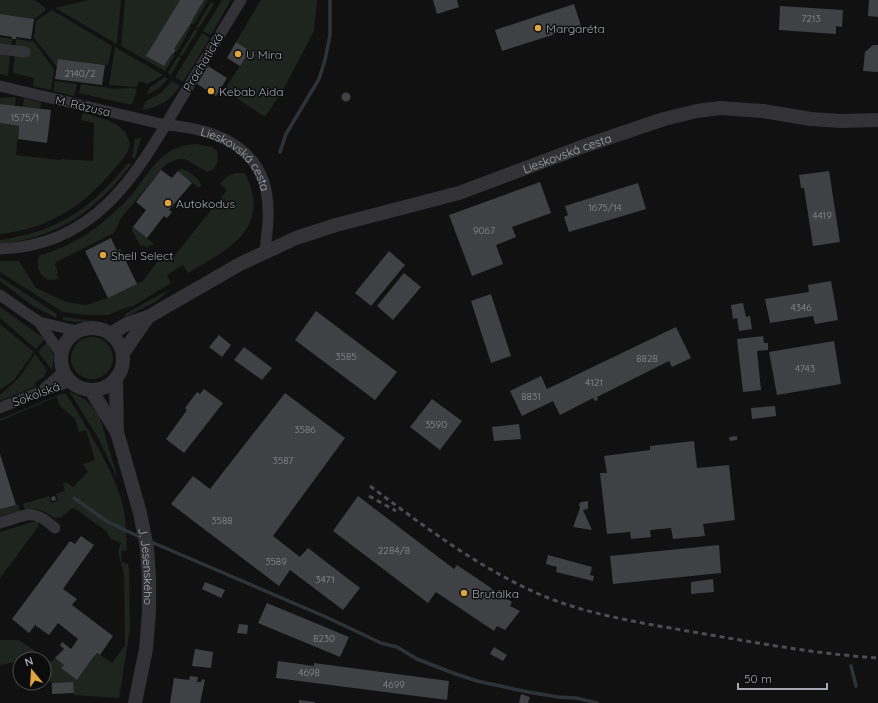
<svg xmlns="http://www.w3.org/2000/svg" width="878" height="703" viewBox="0 0 878 703" font-family="Quicksand,sans-serif">
<style>
.green{fill:#1e251f}
.lines{fill:none;stroke-linecap:round;stroke-linejoin:round}
.stream{stroke:#2c343a;stroke-width:3.5}
.building{fill:#404145}
.minor{stroke:#333337;stroke-width:11}
.tertiary{stroke:#333337;stroke-width:14}
.rail{stroke:#4c4d52;stroke-width:3;stroke-dasharray:5 4;stroke-linecap:butt}
.poi-dot{fill:#dfa53c;stroke:#0c0c0d;stroke-width:1.5}
.labels{text-anchor:middle;dominant-baseline:central;stroke-width:3;stroke-linejoin:round;paint-order:stroke}
.number-label{font-size:10px;fill:#8b8e97}
.poi-label{font-size:12px;fill:#a4a8b2;stroke:#0c0c0d;text-anchor:start}
.street-label{font-size:12px;fill:#a4a8b2;stroke:#0c0c0d}
</style>
<rect width="100%" height="100%" fill="#111112"/>
<path class="green" d="M0,0H34L45,7V11L34,19L0,14Z
M88,0H121L117,44L55,8Z
M125,0H180L147,56L164,66L171,55H175L165,71L121,46Z
M204,0H208L193,25L191,22Z
M222,0H231L211,35L203,31Z
M261,0H317L314,31L283,90L265,117L224,90L250,51L236,42Z
M211,2L214,4L199,28L196,27Z
M52,10L112,46L108,65L58,59L57,67L34,38L36,21Z
M190,26L191,27L177,52L174,49Z
M195,29L198,31L182,56L179,55Z
M202,33L210,38L183,82L175,77Z
M0,37L12,39L11,47L0,46Z
M16,39L34,42L54,69L51,90L33,86L34,78L13,73Z
M115,47L163,75L148,84L139,81L137,87L109,85Z
M0,52L10,53L8,76L0,74Z
M178,56L181,58L171,75L168,73Z
M165,77L168,79L159,88L147,95L150,87Z
M55,81L77,84L74,96L53,91Z
M172,81L180,86C171,100 159,107 143,110L145,102L162,92Z
M81,84L115,89L130,88L137,89L132,104H127L79,93Z
M16,97L15,106L0,104V98Z
M24,98L41,102L40,109L23,106Z
M83,113C102,119 125,121 130,144C129,154 120,162 114,169C84,206 48,229 0,234V123L19,126L16,155L60,160L61,159L93,161L94,123L81,120Z
M141,138L135,159L132,157L135,139Z
M196,144L212,147L217,151L218,161L214,169L207,172L185,159H178L166,164L121,218L114,233L56,262L55,265L58,272L57,275L59,279L50,280C39,277 35,265 40,255C74,246 100,227 125,202C150,177 155,147 196,144Z
M128,163L131,165C95,211 60,237 0,244V240C59,231 91,209 128,163Z
M181,169C188,169 199,179 201,185L199,188L178,171Z
M236,173H245C272,229 229,249 188,273L183,265L167,275L171,283L133,306L122,309L108,315H86L63,312L0,272V261H19L36,288L66,302L86,305L108,298L143,281L164,253L172,259L227,190L220,184L228,176Z
M133,227L154,244L147,247L140,245L132,230Z
M0,277L57,314L56,318L33,306L0,281Z
M170,289L157,301L126,317L125,314Z
M0,307L45,339L36,349L0,318Z
M63,317L92,321L75,322L63,320Z
M0,324L34,352L14,380L0,390Z
M71 358a21 21 0 1 1 42 0a21 21 0 1 1-42 0Z
M47,342L54,356L52,370L38,352Z
M35,354L47,370L44,377L34,383L36,386L0,401V395L19,378Z
M69,391L86,400L99,415L118,479L97,436Z
M61,394H66C86,426 107,459 120,495C126,512 126,532 127,550L121,551L122,562L128,564L129,570L130,628L119,698L74,695L73,682L52,683L44,677V659H20V661L0,665V640H19L51,662L55,658L64,665L62,668L77,680L97,653L112,663L125,645L124,574L118,552L121,543L111,539L106,531L77,510L72,508L62,517L55,518C44,511 38,507 25,510L23,504L49,496L51,503L58,501L56,494L65,491L63,484L66,482L73,487L88,472L83,464L95,460L86,430L79,432L75,419L60,406L56,397L0,421V419Z
M18,504L20,511L0,517V509Z
M39,520L38,527L0,578V532Z"/>
<g class="lines">
<path class="stream" d="M280,152L286,134L319,79L325,60L330,35V0
M74,498L108,522L142,538
M149,541L326,617L381,643L397,647L417,659L453,673L477,681L528,692L558,697L576,698L597,703
M851,666L856,686"/>
</g>
<path class="building" d="M180,0H204L191,22H192L174,49L176,50L173,54L171,55L164,66L146,56Z
M433,0H457L459,7L437,14Z
M869,0H878V17L868,16Z
M574,4L581,26L502,51L495,30Z
M780,6L843,10L842,27L836,26V34L779,30Z
M0,14L34,19L31,39L16,37V39H12V37L0,35Z
M236,42L250,51L240,66L227,58Z
M873,45H878V72L863,71L865,52Z
M58,59L105,65L102,85L55,79Z
M208,66L227,78L216,96L197,84Z
M341.5 97a4.5 4.5 0 1 1 9 0a4.5 4.5 0 1 1-9 0Z
M0,104L51,110L47,143L18,139L19,126L0,123Z
M161,170L172,178L178,171L192,183L169,210L172,212L167,218L164,216L147,238L133,227L146,210L136,202Z
M829,171L840,242L813,246L804,188H801L799,175Z
M540,182L551,213L512,227L516,237L496,245L503,264L472,276L449,215Z
M638,183L646,209L569,232L564,217L568,215L565,206Z
M111,238L117,251L120,249L137,284L108,298L85,251Z
M389,251L405,265L371,306L355,293Z
M404,273L421,287L393,320L377,306Z
M831,281L838,320L815,324L813,316L770,323L765,299L809,292L808,285Z
M491,294L511,356L491,363L471,301Z
M743,303L746,317L750,316L752,329L739,331L737,318L733,319L731,305Z
M316,311L397,372L375,400L295,340Z
M676,327L691,358L672,367L669,361L597,397L598,400L595,401L593,398L560,415L553,401L522,416L510,391L541,376L547,389Z
M219,335L231,345L222,357L209,347Z
M763,336L764,343H768V350L757,351L761,390L743,392L737,339Z
M834,341L841,384L777,395L769,352Z
M244,347L272,368L262,380L234,360Z
M204,389L223,403L184,453L166,439L187,410L185,408L197,392L200,394Z
M285,393L345,438L273,536L300,557L308,548L360,588L343,610L290,570L279,586L171,504L193,476L210,489Z
M432,399L462,421L440,450L410,427Z
M775,406L776,416L752,419L751,408Z
M519,424L521,439L494,441L492,427Z
M737,436V440L730,441L729,437Z
M694,441L697,468L729,465L735,520L703,524L705,536L673,539L671,528L650,530L651,537L631,539L630,532L607,534L600,473H607L604,456L650,450V446Z
M0,454L16,505L0,509Z
M55,496L56,500L52,501L51,497Z
M358,496L454,569L457,565L512,602L510,606L520,611L505,630L497,626L494,631L436,592L428,603L333,531Z
M588,501V509L583,510L592,530L573,527L580,508L579,504L581,502Z
M81,536L94,545L63,589L77,599L72,605L113,636L100,655L97,653L92,659L77,680L61,668L64,665L55,658L64,649L60,645L62,642L71,649L78,639L58,623L49,635L36,626V624L29,633L12,619L70,541L75,544Z
M719,545L721,573L613,584L610,556Z
M548,555L592,567L590,575L594,576L593,581L556,572L557,567L546,564Z
M713,579L714,592L691,594V582Z
M205,582L225,590L221,598L202,589Z
M267,603L349,637L340,657L258,623Z
M239,624L248,625L247,634L237,633Z
M494,647L507,655L503,661L490,654Z
M195,649L213,652L211,668L192,666Z
M278,661L314,666V663L449,681L447,700L276,678Z
M190,676L198,677L197,682H201L202,679L205,680L200,703H170L174,678L189,680Z
M73,682L74,693L52,694V683Z
M521,694L530,697L528,703H519Z
M299,700L315,702V703H299Z"/>
<g class="lines">
<g class="minor">
<path d="M0,49L25,52"/>
<path id="s1" d="M0,86L166,125C219,129 268,149 268,211C269,224 266,238 265,251"/>
<path d="M0,249C95,246 135,177 178,104C199,69 220,35 241,0"/>
<path d="M0,295L39,322L61,354"/>
<path d="M39,322L77,331"/>
<path d="M45,388L64,371"/>
<path d="M0,408L42,391L72,381"/>
<path d="M0,523C28,515 32,507 55,528"/>
</g>
<g class="tertiary">
<circle cx="92" cy="359" r="31"/>
<path id="s2" d="M110,334L127,324L148,317L240,264L296,238L336,225L459,193L587,145L664,119L697,111L720,108L763,111L811,119L841,121L878,120"/>
<path d="M123,353L148,317"/>
<path id="s3" d="M116,378L117,432L140,513L147,548L149,577V612L146,649L135,703"/>
<path d="M91,390L117,432"/>
</g>
<path class="rail" d="M370,486C425,527 481,570 546,597C593,616 648,624 699,633C758,643 817,654 878,658
M369,496L396,511"/>
</g>
<g class="poi-dot">
<circle cx="538" cy="28" r="4"/>
<circle cx="238" cy="54" r="4"/>
<circle cx="211" cy="91" r="4"/>
<circle cx="168" cy="203" r="4"/>
<circle cx="103" cy="255" r="4"/>
<circle cx="464" cy="593" r="4"/>
</g>
<g class="labels">
<g class="number-label">
<text x="811" y="18">7213</text>
<text x="80" y="73">2140/2</text>
<text x="25" y="117">1575/1</text>
<text x="605" y="207">1675/14</text>
<text x="822" y="215">4419</text>
<text x="484" y="230">9067</text>
<text x="801" y="307">4346</text>
<text x="346" y="356">3585</text>
<text x="647" y="358">8828</text>
<text x="805" y="368">4743</text>
<text x="594" y="382">4121</text>
<text x="531" y="396">8831</text>
<text x="436" y="424">3590</text>
<text x="305" y="429">3586</text>
<text x="283" y="460">3587</text>
<text x="222" y="520">3588</text>
<text x="394" y="550">2284/8</text>
<text x="276" y="561">3589</text>
<text x="325" y="579">3471</text>
<text x="324" y="638">8230</text>
<text x="309" y="672">4698</text>
<text x="394" y="684">4699</text>
</g>
<g class="poi-label">
<text x="546" y="28">Margaréta</text>
<text x="246" y="54">U Mira</text>
<text x="219" y="91">Kebab Aida</text>
<text x="176" y="203">Autokodus</text>
<text x="111" y="255">Shell Select</text>
<text x="472" y="593">Brutálka</text>
</g>
<g class="street-label">
<text transform="translate(203 62) rotate(-59)">Prachatická</text>
<text transform="translate(83 106) rotate(13)">M. Rázusa</text>
<text stroke="none"><textPath href="#s2" startOffset="494">Lieskovská cesta</textPath></text>
<text stroke="none"><textPath href="#s1" startOffset="253">Lieskovská cesta</textPath></text>
<text transform="translate(36 394) rotate(-20)">Sokolská</text>
<text stroke="none"><textPath href="#s3" startOffset="192">J. Jesenského</textPath></text>
</g>
</g>
<g transform="translate(32 671) rotate(342)"><circle r="19" fill="#0c0c0d" stroke="#494a4f"/>
<path d="M0-3L7 15L0 10L-7 15Z" fill="#dfa53c"/>
<text y="-6" font-size="11" font-weight="bold" text-anchor="middle" fill="#a4a8b2">N</text>
</g>
<path d="M738 683v6h89v-6" fill="none" stroke="#a4a8b2" stroke-width="2"/>
<text x="744" y="683" font-size="12" fill="#a4a8b2" stroke="#0c0c0d" stroke-width="3" paint-order="stroke">50 m</text>
</svg>
